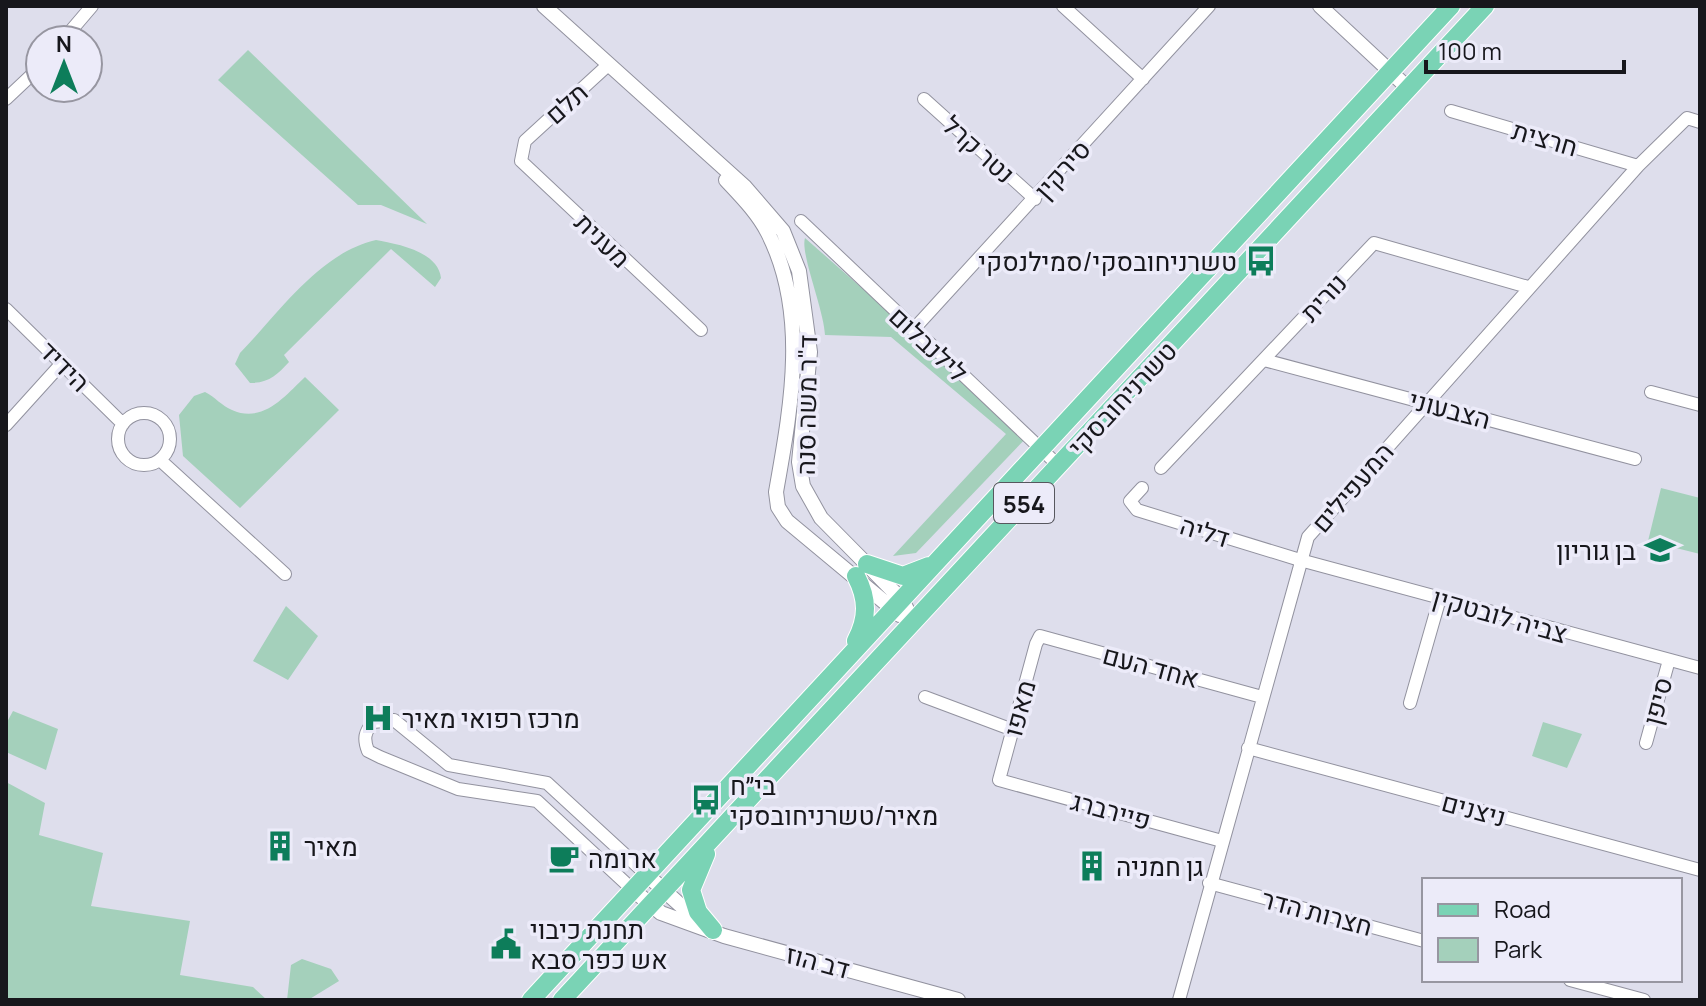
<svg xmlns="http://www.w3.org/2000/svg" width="1706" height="1006" viewBox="0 0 1706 1006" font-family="Manrope,Heebo,sans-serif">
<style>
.green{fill:#a4d0bb}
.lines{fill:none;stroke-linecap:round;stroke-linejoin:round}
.minor-casing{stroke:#92929f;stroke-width:14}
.tertiary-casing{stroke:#92929f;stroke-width:16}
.primary-casing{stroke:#fff;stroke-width:20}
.minor{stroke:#fff;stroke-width:12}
.tertiary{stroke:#fff;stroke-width:14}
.primary{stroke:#7ad3b5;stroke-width:18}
.labels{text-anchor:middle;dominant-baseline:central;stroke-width:7;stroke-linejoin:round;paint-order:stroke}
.shield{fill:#ecebf9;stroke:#57575e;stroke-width:2}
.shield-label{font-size:24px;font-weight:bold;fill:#17171c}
.street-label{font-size:26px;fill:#17171c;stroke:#ecebf9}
.poi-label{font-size:26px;fill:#17171c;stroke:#ecebf9;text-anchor:start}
</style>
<rect width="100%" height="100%" fill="#dedeec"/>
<path class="green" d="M248,50L427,224L381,205H358L218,80Z
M805,238L1029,435L916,553L893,556L1006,434L891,337L825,335C824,310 800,253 805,238Z
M376,240C397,244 438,251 441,278L435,287L391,249L284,355L289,362C277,375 269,383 250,383L235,364L240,353C279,313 319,253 376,240Z
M305,377L339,410L240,508L183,456L179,415L194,396L205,392C215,397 222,406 232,410C263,424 285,396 305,377Z
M1661,488L1700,498V554L1648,541Z
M286,606L318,636L288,680L253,661Z
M13,711L58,729L46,770L6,752V724Z
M1543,722L1582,734L1567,768L1532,756Z
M6,782L45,803L39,835L103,853L91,906L190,921L180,975L253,987L267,1000H6Z
M302,959L331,969L339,981L308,1000H287L291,965Z"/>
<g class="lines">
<g class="minor-casing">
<path id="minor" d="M1063,6L1143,79
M63,40L92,6
M608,65L525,141L521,161L701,330
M6,99L40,67
M924,99L1035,199
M1451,111L1638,166
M801,221L1059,466
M6,309L123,424
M913,330L1209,6
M1264,360L1635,459
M1651,392L1700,405
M118 439a26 26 0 1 1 52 0a26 26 0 1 1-52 0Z
M6,425L63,362
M160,460L285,574
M1161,468L1374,243L1528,287
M1142,488L1130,501L1137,510L1300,560L1700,668
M925,697L1013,730
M1410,703L1440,598
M1646,743L1669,660
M1248,748L1700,870
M1222,841L999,780L1036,644L1040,636L1262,697
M1209,883L1424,941
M633,890L537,801L458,789L380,757L368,751C363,738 365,732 373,722L394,720L449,765L547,783L647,875
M1570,980L1644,1000
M1179,1000L1308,537L1638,166L1687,118L1700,122"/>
</g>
<g class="tertiary-casing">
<path id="tertiary" d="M544,6L745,187L783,231L799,271L810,352L799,462L803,486L821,518L902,600L913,621
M1320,6L1409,89
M726,180C741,196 758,213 768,233C809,314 791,407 776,492L778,507L787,521L900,615
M647,875L699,922
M633,890L661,913L724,936L958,1000"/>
</g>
<g class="primary-casing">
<path id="primary" d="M867,564L903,576L929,566
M856,641C868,618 868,599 856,576
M706,854L691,890L698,912L713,930
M531,1000L1451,6
M562,1000L1485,6"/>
</g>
<use href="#minor" class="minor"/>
<use href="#tertiary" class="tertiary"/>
<use href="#primary" class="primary"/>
</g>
<defs>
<g id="bus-bare" transform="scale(2.4)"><path d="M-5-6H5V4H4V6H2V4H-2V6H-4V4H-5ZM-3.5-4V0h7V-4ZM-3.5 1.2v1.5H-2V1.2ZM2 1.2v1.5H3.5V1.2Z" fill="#0d7d5a" stroke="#ecebf9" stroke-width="2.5" paint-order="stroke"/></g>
<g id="school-bare" transform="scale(2.4)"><path d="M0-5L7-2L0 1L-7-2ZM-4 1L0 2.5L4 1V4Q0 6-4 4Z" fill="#0d7d5a" stroke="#ecebf9" stroke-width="2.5" paint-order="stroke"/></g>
<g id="hospital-bare" transform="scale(2.4)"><path d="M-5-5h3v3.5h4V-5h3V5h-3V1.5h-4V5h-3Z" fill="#0d7d5a" stroke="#ecebf9" stroke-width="2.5" paint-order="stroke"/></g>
<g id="building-bare" transform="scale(2.4)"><path d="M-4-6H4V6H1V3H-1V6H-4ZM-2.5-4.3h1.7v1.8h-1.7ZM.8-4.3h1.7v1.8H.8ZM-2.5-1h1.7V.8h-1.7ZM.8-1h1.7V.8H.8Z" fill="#0d7d5a" stroke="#ecebf9" stroke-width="2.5" paint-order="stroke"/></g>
<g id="cafe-bare" transform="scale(2.4)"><path d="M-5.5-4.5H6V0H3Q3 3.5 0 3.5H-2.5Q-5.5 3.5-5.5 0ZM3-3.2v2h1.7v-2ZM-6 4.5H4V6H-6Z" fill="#0d7d5a" stroke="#ecebf9" stroke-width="2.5" paint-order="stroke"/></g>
<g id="civic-bare" transform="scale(2.4)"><path d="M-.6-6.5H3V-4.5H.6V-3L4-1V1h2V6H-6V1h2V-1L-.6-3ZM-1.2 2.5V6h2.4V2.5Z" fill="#0d7d5a" stroke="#ecebf9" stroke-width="2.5" paint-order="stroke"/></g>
</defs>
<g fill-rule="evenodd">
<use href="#bus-bare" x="1261" y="261"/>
<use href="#school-bare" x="1660" y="550"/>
<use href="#hospital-bare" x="378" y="718"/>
<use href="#bus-bare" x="706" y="800"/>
<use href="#building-bare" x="280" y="846"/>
<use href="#cafe-bare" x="564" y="858"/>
<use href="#building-bare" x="1092" y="866"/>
<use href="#civic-bare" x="506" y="944"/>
</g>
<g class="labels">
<rect class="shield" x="994" y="483" width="60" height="40" rx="6"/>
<g class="shield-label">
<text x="1024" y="503">554</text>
</g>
<g class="street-label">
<text transform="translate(566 103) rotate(-42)">תלם</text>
<text transform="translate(1545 138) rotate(16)">חרצית</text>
<text transform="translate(979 149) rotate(42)">נטר קרל</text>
<text transform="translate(1062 169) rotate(-48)">סירקין</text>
<text transform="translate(603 240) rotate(44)">מענית</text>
<text transform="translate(1323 297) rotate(-47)">נורית</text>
<text transform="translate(929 344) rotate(43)">לילנבלום</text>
<text transform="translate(65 366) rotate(45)">הידיד</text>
<text transform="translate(1122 398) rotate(-47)">טשרניחובסקי</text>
<text transform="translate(806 405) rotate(-89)">ד"ר משה סנה</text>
<text transform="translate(1450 409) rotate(15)">הצבעוני</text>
<text transform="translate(1352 487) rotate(-49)">המעפילים</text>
<text transform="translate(1205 531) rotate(17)">דליה</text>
<text transform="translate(1500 615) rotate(16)">צביה לובטקין</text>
<text transform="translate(1151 666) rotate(15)">אחד העם</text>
<text transform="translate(1657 701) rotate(-75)">סיפן</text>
<text transform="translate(1019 708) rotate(-75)">מאפו</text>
<text transform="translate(1474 809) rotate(15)">ניצנים</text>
<text transform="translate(1111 810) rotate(15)">פיירברג</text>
<text transform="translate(1317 912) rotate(15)">חצרות הדר</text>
<text transform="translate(818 961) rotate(15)">דב הוז</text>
</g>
<g class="poi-label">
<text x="1237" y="261" text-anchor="end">טשרניחובסקי/סמילנסקי</text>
<text x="1636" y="550" text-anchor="end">בן גוריון</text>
<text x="402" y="718">מרכז רפואי מאיר</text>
<text x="730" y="785">בי״ח<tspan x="730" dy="30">מאיר/טשרניחובסקי</tspan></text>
<text x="304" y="846">מאיר</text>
<text x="588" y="858">ארומה</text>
<text x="1116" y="866">גן חמניה</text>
<text x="530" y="929">תחנת כיבוי<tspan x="530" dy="30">אש כפר סבא</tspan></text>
</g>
</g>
<rect width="1706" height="1006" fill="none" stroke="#17171c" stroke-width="16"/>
<rect x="1422" y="878" width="260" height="104" fill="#ecebf9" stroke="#9796a1" stroke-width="2"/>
<rect x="1438" y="904" width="40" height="12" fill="#7ad3b5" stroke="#9796a1" stroke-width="2"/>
<text x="1494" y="918" font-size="24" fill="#17171c">Road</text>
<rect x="1438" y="938" width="40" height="24" fill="#a4d0bb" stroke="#9796a1" stroke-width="2"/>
<text x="1494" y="958" font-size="24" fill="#17171c">Park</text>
<g transform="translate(64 64)"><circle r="38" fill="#ecebf9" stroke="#9796a1" stroke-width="2"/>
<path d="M0-6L14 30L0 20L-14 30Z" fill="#0d7d5a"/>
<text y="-12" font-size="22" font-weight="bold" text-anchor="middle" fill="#17171c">N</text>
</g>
<path d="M1426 60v12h198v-12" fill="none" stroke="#17171c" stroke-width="4"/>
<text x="1438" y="60" font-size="24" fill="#17171c" stroke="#ecebf9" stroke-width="6" paint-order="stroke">100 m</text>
</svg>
